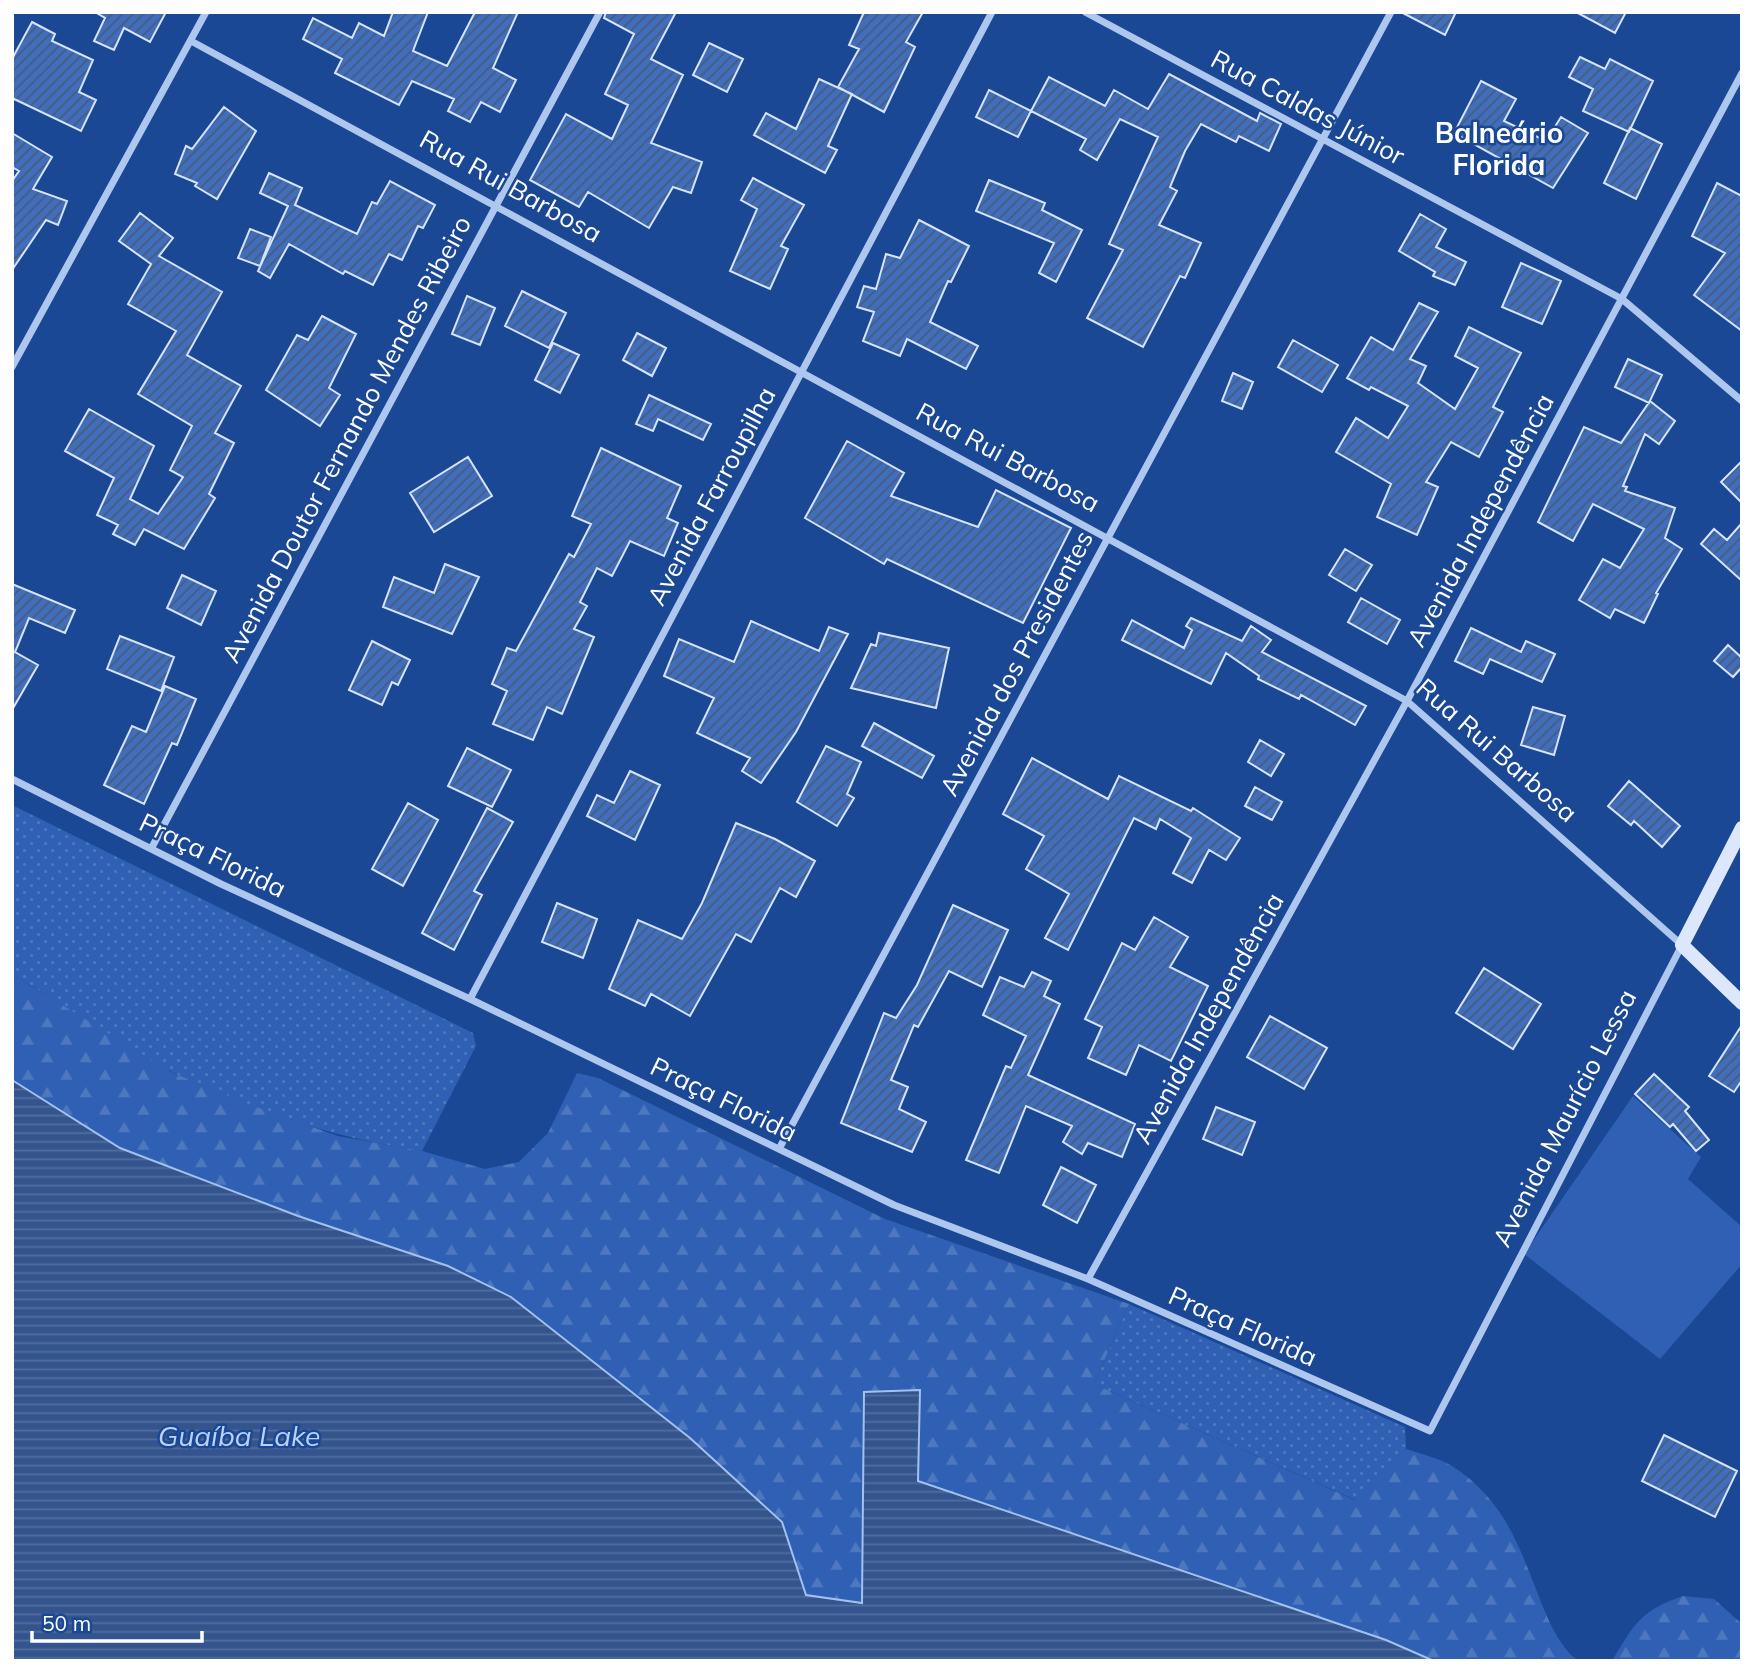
<svg xmlns="http://www.w3.org/2000/svg" width="1754" height="1673" viewBox="0 0 1754 1673" font-family="Mulish,sans-serif">
<style>
.grass{fill:url(#grass-dots)}
.forest{fill:url(#forest-firs)}
.garden{fill:#2f60b3}
.water{fill:url(#water-rules);stroke:#a1c1f1;stroke-width:2}
.building{fill:url(#building-hatch);stroke:#d5e3fb;stroke-width:2}
.lines{fill:none;stroke-linecap:round;stroke-linejoin:round}
.street{stroke:#aec7ef;stroke-width:7}
.secondary{stroke:#dce7fb;stroke-width:14}
.labels{text-anchor:middle;dominant-baseline:central;stroke-width:5;stroke-linejoin:round;paint-order:stroke}
.street-label{font-size:26px;fill:#fff;stroke:#1b4895}
.neighbourhood-label{font-size:28px;font-weight:bold;fill:#fff;stroke:#1b4895}
.water-label{font-size:28px;font-style:italic;fill:#bad1f6;stroke:#1b4895}
</style>
<defs>
<pattern id="grass-dots" width="8" height="8" patternUnits="userSpaceOnUse" patternTransform="scale(1.75)"><rect width="8" height="8" fill="#2f60b3"/><path d="M2 2h.1M6 6h.1" fill="none" stroke="#4e78be" stroke-width="1.8" stroke-linecap="round"/></pattern>
<pattern id="forest-firs" width="22" height="20" patternUnits="userSpaceOnUse" patternTransform="scale(1.75)"><rect width="22" height="20" fill="#2f60b3"/><path d="M5 1l3.5 6h-7zM16 11l3.5 6h-7z" fill="#4e78be"/></pattern>
<pattern id="water-rules" width="6" height="5" patternUnits="userSpaceOnUse" patternTransform="scale(1.75)"><rect width="6" height="5" fill="#34548d"/><path d="M0 2.5h6" fill="none" stroke="#526e9e"/></pattern>
<pattern id="building-hatch" width="6" height="6" patternUnits="userSpaceOnUse" patternTransform="scale(1.75)"><rect width="6" height="6" fill="#406ebb"/><path d="M-1 1l2-2M0 6l6-6M5 7l2-2" fill="none" stroke="#475b7e"/></pattern>
</defs>
<rect width="100%" height="100%" fill="#1b4895"/>
<path class="grass" d="M12,805L473,1033L476,1046L422,1151C334,1138 252,1111 172,1072C116,1045 66,1005 12,974Z
M1129,1304L1405,1427L1406,1449L1356,1500L1094,1384Z"/>
<path class="forest" d="M12,974L171,1072L248,1104L338,1136L422,1151L485,1169L519,1162L548,1133L577,1073L598,1078L885,1219L1129,1304L1094,1384L1355,1500L1406,1449C1421,1454 1439,1458 1452,1466C1503,1499 1518,1543 1539,1597C1548,1620 1559,1646 1578,1661H1434L1386,1640L918,1481L920,1391L864,1392L862,1603L806,1595L782,1522L448,1266L298,1216L120,1148L12,1080Z
M1683,1596L1714,1599L1742,1624V1661H1612C1635,1623 1640,1611 1683,1596Z"/>
<path class="garden" d="M1633,1096L1701,1157L1688,1179L1742,1227V1264L1660,1359L1524,1254Z"/>
<path class="water" d="M12,1080L120,1148L298,1216L448,1266L511,1297L690,1438L782,1522L806,1595L862,1603L864,1392L920,1390L918,1481L1386,1640L1434,1661H12Z"/>
<path class="building" d="M95,12H166L150,42L124,28L114,50L94,41L105,18Z
M393,12H428L413,51L447,66L475,12H518L493,68L516,80L500,112L481,102L470,122L448,111L454,99L412,81L399,105L335,73L342,59L303,39L313,18L352,38L359,23L384,36Z
M606,12H676L651,59L683,75L651,143L702,162L691,193L673,187L649,228L588,192L579,207L530,180L566,114L612,139L628,105L605,94L634,34L604,18Z
M864,12H923L906,42L915,47L884,112L838,87L859,49L849,45Z
M1401,12H1456L1445,35Z
M1576,12H1626L1615,33Z
M32,22L55,34L52,41L93,60L79,92L96,100L81,131L12,98V59Z
M709,43L743,59L727,92L693,75Z
M1580,57L1605,69L1610,59L1653,81L1629,132L1583,111L1593,89L1569,77Z
M1169,74L1257,121L1260,113L1281,124L1269,151L1239,136L1236,142L1201,124L1185,151L1170,187L1177,191L1159,225L1201,243L1185,278L1180,276L1143,347L1087,318L1123,250L1109,244L1158,137L1120,119L1097,160L1080,150L1086,139L1031,111L1049,77L1105,106L1114,90L1148,109Z
M819,79L852,94L828,146L837,150L825,173L754,135L766,113L796,129Z
M1481,81L1516,99L1504,121L1546,141L1561,117L1588,133L1553,188L1454,133Z
M989,90L1031,111L1018,137L976,117Z
M224,107L256,131L217,199L195,186L197,183L175,174L186,146L192,149Z
M1630,128L1662,144L1636,199L1604,183Z
M12,133L52,157L33,189L67,201L58,225L46,220L12,270V181L19,171L12,167Z
M269,173L302,188L295,205L357,234L372,202L377,204L390,181L435,205L423,228L418,226L402,260L389,254L373,285L345,271L343,274L289,244L270,278L258,271L288,206L260,193Z
M753,178L804,205L781,246L788,249L770,289L730,271L757,209L741,200Z
M989,180L1045,203L1042,210L1082,230L1056,282L1039,273L1054,243L976,211Z
M1717,183L1742,196V331L1694,295L1725,253L1692,236Z
M140,213L173,238L159,256L222,292L187,355L241,386L215,433L234,443L209,494L215,498L184,549L144,529L135,545L113,534L118,525L97,515L114,478L65,451L89,409L154,446L130,499L158,514L183,477L170,470L192,426L138,394L176,331L128,304L151,264L119,241Z
M1420,214L1446,229L1436,247L1466,262L1455,285L1433,276L1435,272L1399,251Z
M919,220L969,246L951,282L948,281L930,322L978,346L966,369L907,339L900,356L863,341L874,312L857,307L864,286L876,289L886,254L900,258Z
M250,229L271,237L260,266L238,258Z
M1521,263L1561,281L1542,324L1502,307Z
M522,291L566,313L549,348L505,326Z
M467,296L495,308L480,345L452,334Z
M1419,303L1438,312L1410,359L1426,366L1418,383L1455,409L1478,368L1455,356L1469,327L1521,353L1493,407L1503,412L1479,457L1451,442L1426,482L1438,487L1417,535L1377,517L1391,484L1336,452L1356,418L1388,438L1408,406L1371,387L1369,390L1347,378L1371,337L1393,350Z
M322,316L356,334L329,388L340,395L320,426L266,390L297,335L308,340Z
M637,333L666,348L652,376L623,360Z
M1293,340L1338,365L1322,392L1278,367Z
M553,343L579,355L560,393L535,380Z
M1628,359L1662,375L1649,403L1615,387Z
M1233,373L1253,382L1242,409L1222,401Z
M649,395L711,424L703,440L658,419L653,431L636,424Z
M1650,401L1675,421L1659,444L1645,434L1623,486L1627,487L1625,491L1675,508L1665,538L1682,549L1656,593L1658,594L1644,623L1615,609L1610,618L1579,600L1603,559L1620,568L1644,529L1593,504L1573,541L1538,522L1584,427L1621,443Z
M847,441L904,473L891,496L978,527L996,490L1071,528L1023,623L887,559L884,564L805,518Z
M601,448L681,486L667,518L678,523L664,556L630,541L612,576L597,568L580,602L587,606L574,629L594,637L562,714L547,707L533,740L493,724L507,691L492,684L507,648L516,651L569,554L574,557L591,524L572,516Z
M468,457L492,496L434,532L410,493Z
M1742,461V503L1721,482Z
M1742,523V581L1701,544L1714,529L1727,540Z
M1345,549L1372,565L1356,591L1329,575Z
M445,564L479,577L452,634L383,607L394,577L434,593Z
M182,575L216,591L201,625L167,608Z
M12,584L75,610L65,633L29,618L15,652L38,665L12,710Z
M1361,598L1400,620L1387,644L1348,622Z
M1191,618L1242,641L1251,626L1271,640L1262,652L1366,706L1355,725L1301,695L1299,699L1258,679L1259,676L1226,653L1211,684L1122,640L1132,620L1184,648L1192,630L1186,626Z
M751,621L819,651L829,627L848,634L796,732L761,783L742,771L750,758L697,733L714,698L664,676L679,639L734,662Z
M1471,628L1521,652L1526,641L1555,654L1542,682L1490,659L1483,674L1455,661Z
M879,633L949,648L936,708L851,688L871,644L876,646Z
M120,636L174,657L161,691L107,669Z
M372,641L410,660L398,685L392,682L382,705L349,690Z
M1728,645L1742,658V667L1733,677L1714,661Z
M165,686L196,699L177,745L172,743L144,804L104,785L132,726L146,732Z
M1533,707L1565,716L1554,755L1521,745Z
M874,723L934,756L922,778L862,746Z
M1260,740L1284,754L1271,776L1248,762Z
M826,746L861,762L847,794L854,798L837,826L797,802Z
M467,748L511,770L492,807L448,786Z
M1032,758L1108,799L1119,776L1191,811L1193,808L1240,838L1226,860L1209,850L1192,883L1173,873L1191,838L1160,819L1156,829L1134,818L1068,950L1045,938L1069,894L1026,869L1044,836L1003,814Z
M630,771L660,785L635,840L587,816L597,795L614,803Z
M1629,781L1680,826L1662,847L1634,821L1631,825L1608,806Z
M1255,787L1282,802L1272,820L1245,806Z
M408,803L438,820L403,886L372,869Z
M487,808L513,822L474,891L482,895L454,950L422,933Z
M736,823L775,839L815,861L796,897L780,888L751,942L736,934L690,1016L651,994L645,1006L609,989L638,920L682,939L702,903Z
M557,903L597,919L583,958L542,942Z
M953,905L1008,930L982,987L949,971L918,1027L914,1025L891,1080L908,1087L899,1109L926,1122L912,1152L841,1123L884,1013L896,1018L917,985Z
M1154,917L1188,937L1170,967L1208,986L1171,1061L1139,1045L1126,1075L1088,1058L1102,1027L1085,1019L1122,943L1135,950Z
M1484,968L1541,1004L1513,1049L1456,1013Z
M1032,972L1051,981L1044,996L1060,1004L1028,1075L1135,1124L1122,1157L1088,1143L1082,1154L1063,1142L1072,1126L1026,1106L999,1173L966,1160L1006,1066L1011,1068L1026,1036L983,1015L1000,977L1024,987Z
M1270,1016L1327,1048L1304,1089L1247,1057Z
M1742,1025V1080L1734,1092L1709,1076Z
M1654,1074L1689,1107L1685,1111L1709,1140L1696,1151L1673,1124L1670,1127L1635,1094Z
M1216,1107L1255,1122L1242,1155L1203,1139Z
M1061,1167L1096,1185L1077,1223L1043,1205Z
M1664,1435L1737,1471L1715,1517L1642,1481Z"/>
<g class="lines">
<path class="street" d="M1085,12L1622,299L1742,401
M12,367L206,12
M12,779L221,884L470,999L894,1205L1088,1279L1430,1431L1682,945L1407,701L191,41
M151,849L600,12
M470,999L992,12
M779,1149L1391,12
M1088,1279L1407,701L1742,73"/>
<path class="secondary" d="M1742,828L1682,945L1742,1003"/>
</g>
<g class="labels">
<g class="street-label">
<text transform="translate(1308 107) rotate(28)">Rua Caldas Júnior</text>
<text transform="translate(511 186) rotate(29)">Rua Rui Barbosa</text>
<text transform="translate(346 439) rotate(-62)">Avenida Doutor Fernando Mendes Ribeiro</text>
<text transform="translate(1008 457) rotate(28)">Rua Rui Barbosa</text>
<text transform="translate(711 496) rotate(-62)">Avenida Farroupilha</text>
<text transform="translate(1480 520) rotate(-62)">Avenida Independência</text>
<text transform="translate(1016 663) rotate(-62)">Avenida dos Presidentes</text>
<text transform="translate(1497 750) rotate(41)">Rua Rui Barbosa</text>
<text transform="translate(213 855) rotate(26)">Praça Florida</text>
<text transform="translate(1208 1018) rotate(-61)">Avenida Independência</text>
<text transform="translate(724 1099) rotate(26)">Praça Florida</text>
<text transform="translate(1564 1118) rotate(-63)">Avenida Maurício Lessa</text>
<text transform="translate(1243 1326) rotate(24)">Praça Florida</text>
</g>
<g class="neighbourhood-label">
<text x="1499" y="132">Balneário<tspan x="1499" dy="32">Florida</tspan></text>
</g>
<g class="water-label">
<text x="239" y="1435">Guaíba Lake</text>
</g>
</g>
<rect width="1754" height="1673" fill="none" stroke="#ffffff" stroke-width="28"/>
<path d="M32 1631v10h170v-10" fill="none" stroke="#ffffff" stroke-width="3.5"/>
<text x="42" y="1631" font-size="21" fill="#ffffff" stroke="#1b4895" stroke-width="5" paint-order="stroke">50 m</text>
</svg>
